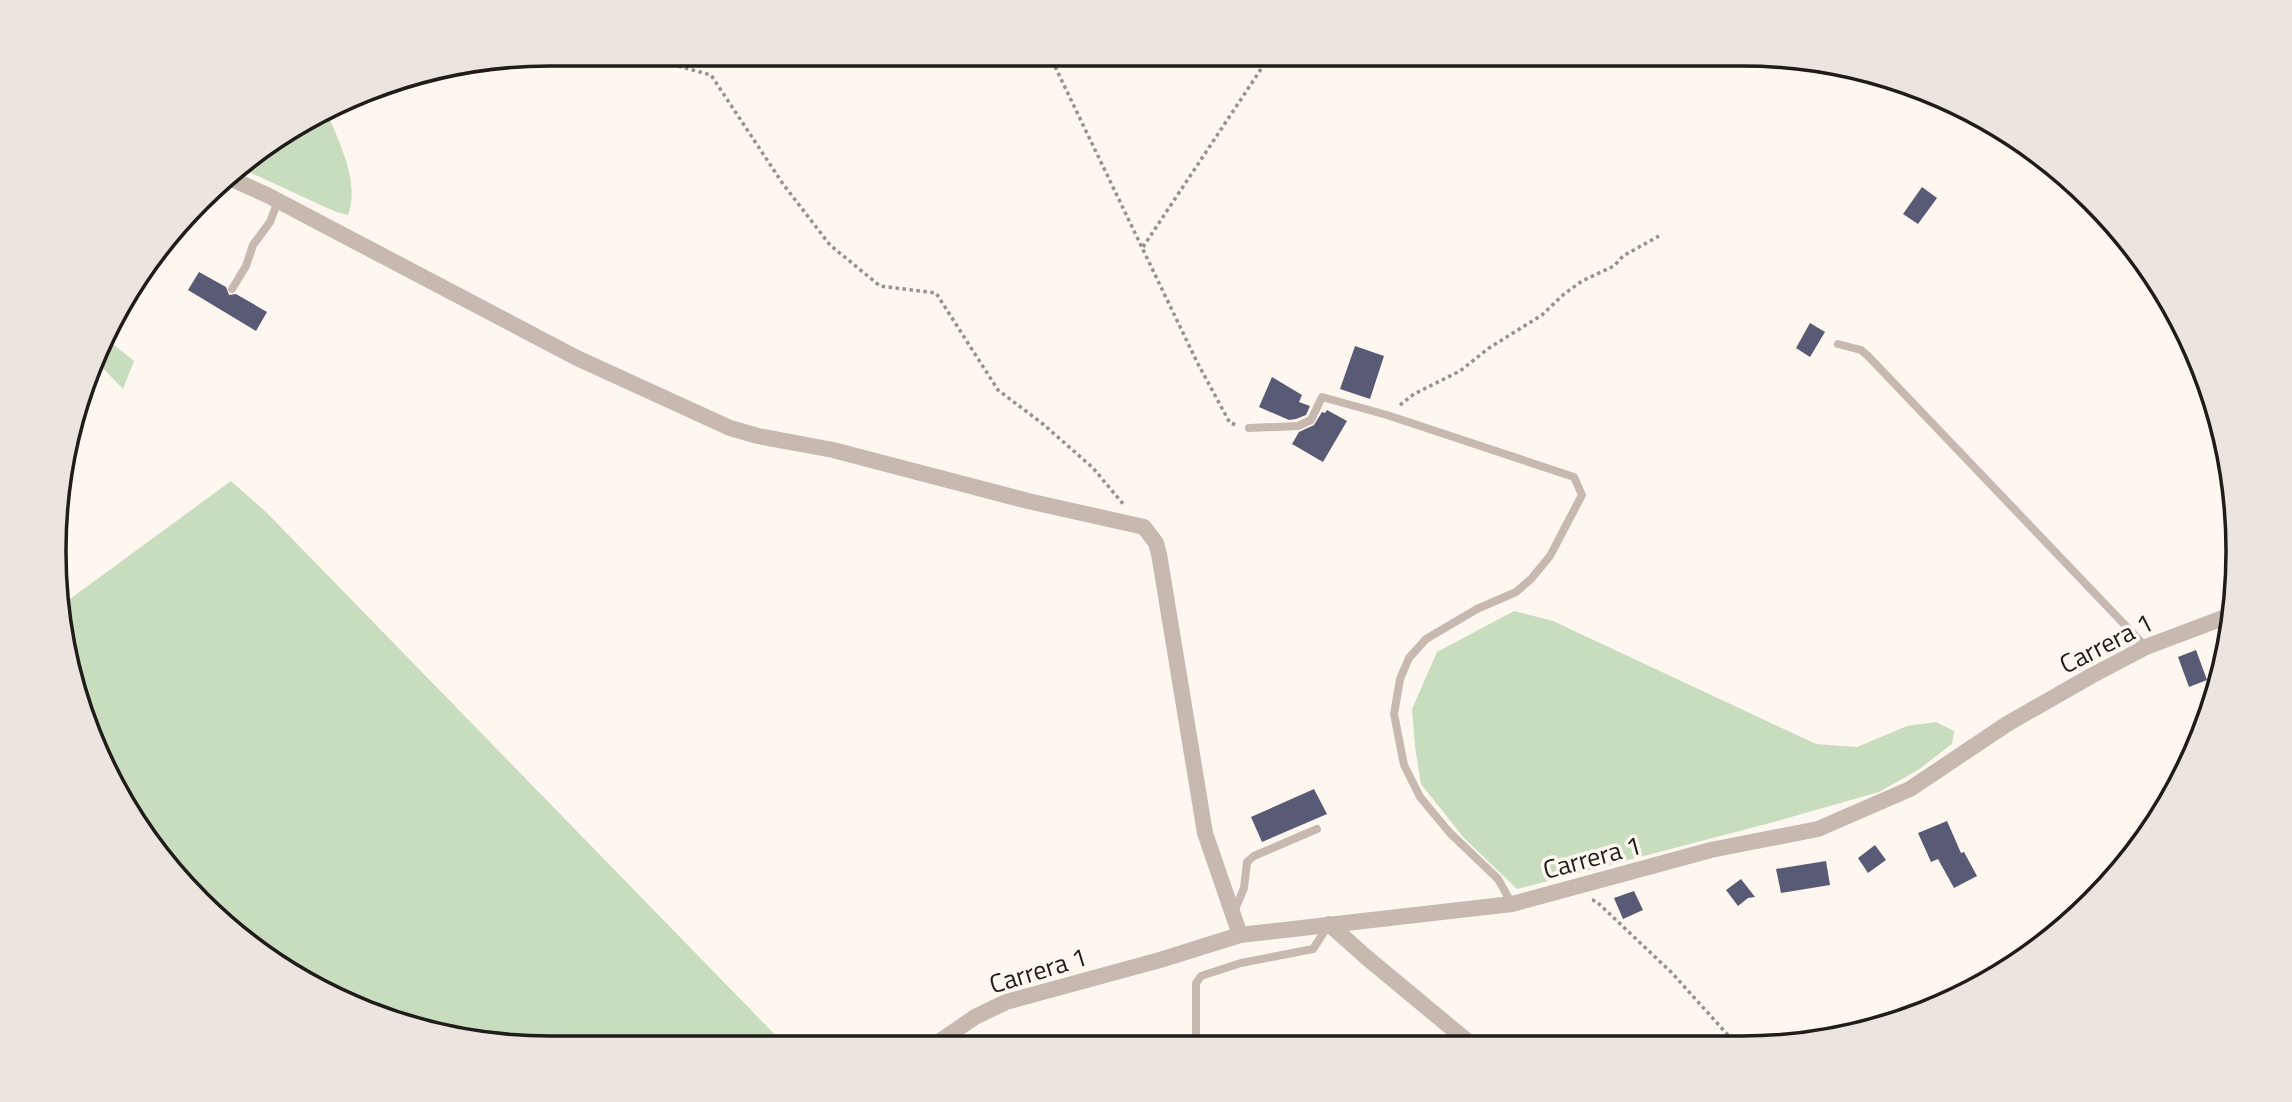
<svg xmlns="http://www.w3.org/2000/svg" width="2292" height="1102" viewBox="0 0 2292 1102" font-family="'Titillium Web',sans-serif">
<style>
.green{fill:#c8dcbe}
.building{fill:#595a76}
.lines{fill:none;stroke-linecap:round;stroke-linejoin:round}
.path{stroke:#97928d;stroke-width:3.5;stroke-dasharray:3.5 3.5;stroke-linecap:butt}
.lane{stroke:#c7b9af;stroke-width:8}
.street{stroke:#c7b9af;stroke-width:16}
.labels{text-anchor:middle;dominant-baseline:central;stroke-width:7;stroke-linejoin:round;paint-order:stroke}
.street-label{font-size:26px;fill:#1f1c19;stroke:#fef7f0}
.rim{fill:none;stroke:#1f1c19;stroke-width:3.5}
</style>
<rect width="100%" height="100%" fill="#fef7f0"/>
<path class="green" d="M328,114C340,146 360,181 348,215L336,212L238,167L248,157Z
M107,339L134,361L123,389L98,363Z
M231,481L266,512L787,1047L551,1048L454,1038L361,1010L275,964L200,903L106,771L58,615L59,607Z
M1514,611L1553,621L1816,744L1857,747L1907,726L1936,722L1954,731L1952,744L1918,770L1879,792L1770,823L1517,889L1464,838L1421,784L1415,746L1412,709L1437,652Z"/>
<path class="building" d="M1922,187L1937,198L1918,224L1903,214Z
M199,272L226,287L229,295L236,294L267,312L256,331L188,290Z
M1810,323L1825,332L1810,357L1796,348Z
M1355,346L1384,356L1370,399L1340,389Z
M1272,377L1302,395L1299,402L1310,406L1306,415L1296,419L1289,420L1259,407Z
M1327,410L1347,421L1323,462L1292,444L1299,432L1314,425L1322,412L1325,413Z
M2196,650L2207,680L2189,687L2178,657Z
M1314,789L1327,814L1262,842L1251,817Z
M1947,821L1961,853L1964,852L1977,876L1954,888L1938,859L1931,862L1918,833Z
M1875,845L1886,860L1868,873L1858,858Z
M1826,861L1830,885L1781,893L1776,869Z
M1741,879L1755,897L1748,898L1738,906L1726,890Z
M1634,891L1643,910L1623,919L1614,898Z"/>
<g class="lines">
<path class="path" d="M661,54L678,66L711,75L783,184L830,245L880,286L936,293L998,390L1043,424L1093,468L1124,505
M1049,54L1197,362L1230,423L1237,425
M1143,247L1271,54
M1400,405L1414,394L1460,371L1489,348L1542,315L1564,294L1582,281L1614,266L1623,256L1659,236
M1592,900L1596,901L1672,973L1736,1044"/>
<path class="lane" d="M232,289L246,266L253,245L270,222L278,201
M1838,344L1861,350L1868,356L2146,647
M1249,428L1298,426L1311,420L1322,397L1387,415L1574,477L1582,495L1550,556L1531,579L1516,592L1477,609L1426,639L1409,658L1400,679L1394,714L1404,765L1420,797L1450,833L1498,879L1512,904
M1234,912L1244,888L1247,862L1254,856L1317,829
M1196,1046V983L1201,976L1241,963L1313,949L1328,926"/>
<path class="street" d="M227,177L267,195L577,358L730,428L758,436L833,450L1028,501L1144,527L1156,543L1159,554L1205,833L1240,935
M1329,924L1366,957L1472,1045
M933,1046L975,1017L1006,1002L1160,960L1240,935L1512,904L1711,850L1818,829L1910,789L2007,724L2091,676L2146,647L2231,615"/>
</g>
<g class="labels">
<g class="street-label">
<text transform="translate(2106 643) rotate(-27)">Carrera 1</text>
<text transform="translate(1592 857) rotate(-15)">Carrera 1</text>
<text transform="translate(1038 970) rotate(-17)">Carrera 1</text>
</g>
</g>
<path d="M0 0H2292V1102H0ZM550 66H1742A484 484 0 0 1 2226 550V552A484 484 0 0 1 1742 1036H550A484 484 0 0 1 66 552V550A484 484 0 0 1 550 66Z" fill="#ece5df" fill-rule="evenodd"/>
<path class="rim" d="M550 66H1742A484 484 0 0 1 2226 550V552A484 484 0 0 1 1742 1036H550A484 484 0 0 1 66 552V550A484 484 0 0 1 550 66Z"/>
</svg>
